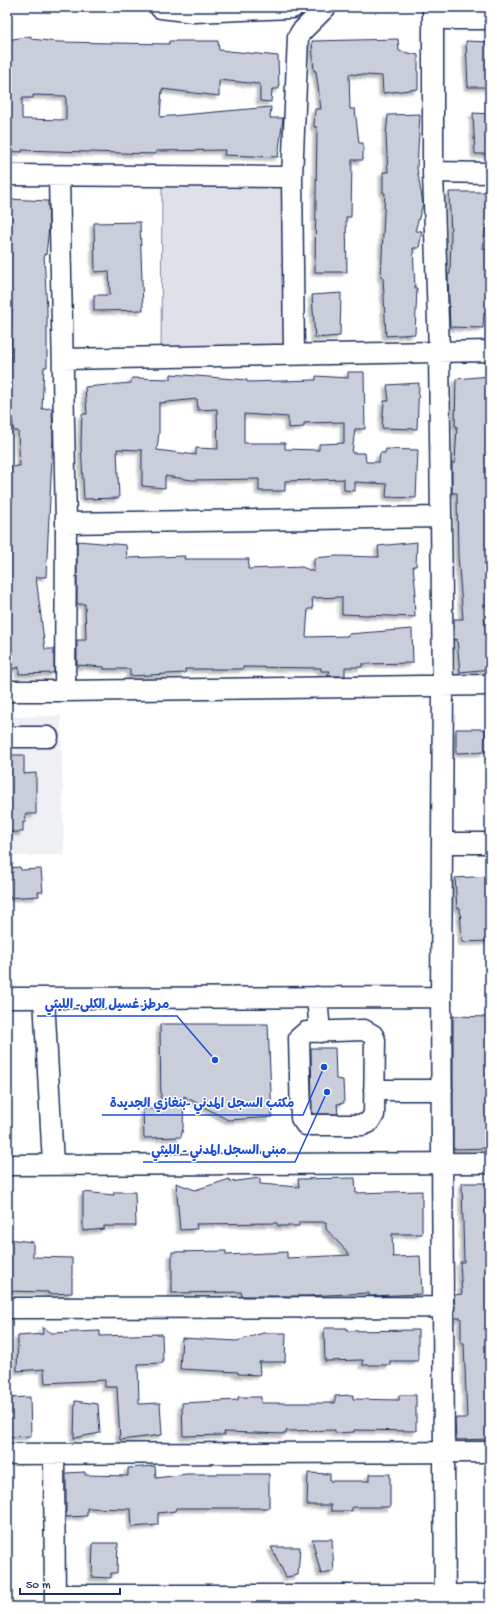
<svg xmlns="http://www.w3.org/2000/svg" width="497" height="1614" viewBox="0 0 497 1614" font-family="'Gochi Hand','Playpen Sans Arabic',sans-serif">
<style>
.built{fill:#eff0f4}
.green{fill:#dee1e7;stroke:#7c88a2}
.building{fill:#caceda;stroke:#1b2f5e;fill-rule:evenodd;filter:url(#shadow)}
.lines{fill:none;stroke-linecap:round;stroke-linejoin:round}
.minor-casing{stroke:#1b2f5e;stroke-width:23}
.major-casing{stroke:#1b2f5e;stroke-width:25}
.minor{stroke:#fff;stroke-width:20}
.major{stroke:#fff;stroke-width:22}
.leader{fill:none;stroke:#1d4ed8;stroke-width:1.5}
.callout-dot{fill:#1d4ed8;stroke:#fff;stroke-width:1.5}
.callout-label{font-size:13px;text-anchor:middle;font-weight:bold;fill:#1d4ed8;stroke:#fff;stroke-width:3;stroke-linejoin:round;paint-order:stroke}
</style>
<defs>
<filter id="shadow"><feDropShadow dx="-3.5" dy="3.5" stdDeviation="1" flood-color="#0004"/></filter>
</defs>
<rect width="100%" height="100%" fill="#fff"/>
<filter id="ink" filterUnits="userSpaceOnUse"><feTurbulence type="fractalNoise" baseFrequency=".025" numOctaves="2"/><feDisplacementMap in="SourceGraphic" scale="8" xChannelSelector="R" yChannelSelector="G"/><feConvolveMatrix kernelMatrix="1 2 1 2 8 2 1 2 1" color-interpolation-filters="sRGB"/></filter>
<g filter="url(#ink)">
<path class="built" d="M61,716L64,855L7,856V717Z"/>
<path class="green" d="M292,177L294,353L161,355L162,178Z
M50,1596H490V1607H50Z"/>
<path class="building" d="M31,36V39L59,42L169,44V41H218L219,50L278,56L279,89H272L271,102L260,101V84L219,80V96L162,89L160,117L271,107L270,118H283L278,157L224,155L225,150L156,151V154L22,150V152L7,151V40ZM33,95L66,96V120L22,119V98H33Z
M398,39L399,51L418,55V89L383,93L382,76L349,74L350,109H355L359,143H363V160H352L351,217H346L347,272H315L317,127H314L315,109H321L316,71H314L312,41Z
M466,41L490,42V87H468Z
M473,113L490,114V154H475Z
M420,114L417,168L423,204L415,231H422L419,248H413L415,288H417L415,334L386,336L383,277H381L385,193H383V172H388L386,136L388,115Z
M449,192H490V225H486L483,249H490V313H484L483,328L450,327L448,274H450L451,234Z
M7,199L48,201L49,226L46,255L44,254L47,310V367H44L42,409L52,408L53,438L46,577H36L45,649H54V673L19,674V667L7,671V592H9L7,502L10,503L7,467L20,466L18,431H14L7,393V379H10L12,309L7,308Z
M140,222L143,310L94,311V295H110L109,271L95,272L94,223Z
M341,293L340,336L315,338L312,295Z
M348,372H364L365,429H355L352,453H365L366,462H379L380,453H385L386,449L418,450L416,498L386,497L387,484L355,482V491L344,490V479L285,481V491H259V479L192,480L165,476V488L142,486V450L117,449L119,498L84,499L81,443L82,414H87L85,387L131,383L132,378L171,379V374L247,380V382L316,380V376L348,378ZM197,399L198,410L217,409L218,449L196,448V455L157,450L159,432V403ZM244,414L288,417V428L304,427V423L344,422V443L319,444V450L285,449V443H244Z
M490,376V533L488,553H490V605H483L487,643L490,642V669L460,672L457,639L454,640V619H463L458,555L457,493H452V463H455L457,426H455L456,379Z
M419,383L417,429L382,428L384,401H389L387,385Z
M77,541L126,545L127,558L185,556L184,559H249L248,569L302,567L314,572V558L337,556L379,557L378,546L417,542L416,566H413L416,594H414L415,617L342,614V597L312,598L313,609H308L306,637L348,636V634L412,629L413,663L362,664V667H345V676H328L330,671H321V668L243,667V669H185V673L130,676V669H104V667L77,665V640H86L85,604H77Z
M456,729H485V752L456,753Z
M7,755H24V774L36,773V814H25L26,822H23V832H7V811H9Z
M20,867L21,870L41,869L43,892H38L39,896L8,898L7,868Z
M490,876V941L462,942L460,908H457L455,878Z
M453,1016L490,1017V1148L453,1149Z
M160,1024H268L272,1117L228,1120L184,1096L183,1128L181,1137L144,1138L143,1109H161Z
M311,1048H335L336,1079L343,1080L344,1103L337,1104L338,1114H312Z
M260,1178V1184L299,1187L298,1179L355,1178L356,1193L422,1191V1234H392L393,1257L420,1256L422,1294L369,1296V1293L306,1296H242L241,1292L172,1293V1252L226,1251V1255L287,1252V1258L350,1255L326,1229V1222H299V1226H278L277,1223L196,1224L197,1229L180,1230L176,1183L195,1190L230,1179V1182Z
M462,1183H490V1439L456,1440L455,1418H467L464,1343H461V1318H455L454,1295L462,1294L460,1262H464Z
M83,1192L114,1195V1192H135L136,1226H104V1229L83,1231Z
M7,1239L33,1242V1257L72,1258V1293L48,1294V1292L7,1291Z
M42,1327L52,1333L100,1331V1336L162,1334L163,1363L138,1364L139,1404L160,1403L162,1435L120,1440L117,1387H105V1380L45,1383L44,1369L17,1371L18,1336L43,1334Z
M324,1328H347V1331L418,1330V1361H390V1365H363V1360L325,1361Z
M263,1333H286L285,1362H259L260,1375L238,1374V1372L180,1369L182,1338L237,1341Z
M353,1395V1399L399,1400V1395H416V1431L354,1430V1432L335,1433V1430L286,1431V1434L224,1432L225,1435L183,1436L182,1403L238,1400V1397H261V1403H335V1396Z
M30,1397L31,1436L7,1437V1398Z
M75,1401L98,1404L100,1433L74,1438Z
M155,1466L156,1478L187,1474H269V1508H176L175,1511L158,1513V1525L132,1527L131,1509L87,1508V1516L66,1517V1473L85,1472V1475L128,1476V1468Z
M308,1473L330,1474V1481H369V1474H390V1507H352V1511H331V1505H307Z
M312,1539H332L334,1572L321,1574Z
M93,1543H118L117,1573H111V1578L92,1577Z
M271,1547H300L298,1575L286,1577Z"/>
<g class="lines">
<g class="minor-casing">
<path id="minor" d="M433,7V172L439,351L443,684L441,997L445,1607
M433,19H490
M433,172L490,173
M7,175L292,177
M59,176L66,523L65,691L490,685
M294,354L292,177L298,37L301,32L326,7
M63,359L490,351
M66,523L441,517
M7,691H65
M7,737H48
M442,843H490
M317,997L320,1032
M7,998L441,997
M44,998L53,1164
M364,1030L373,1035L375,1040L374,1115L368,1123L363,1125H306L301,1118L299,1038L306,1032Z
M374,1090H442
M7,1165L490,1163
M7,1308L444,1307
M7,1454L490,1452
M54,1454L55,1607
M55,1595H490"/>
</g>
<g class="major-casing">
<path id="major" d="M161,7L194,11L292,7"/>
</g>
<use href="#minor" class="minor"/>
<use href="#major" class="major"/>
</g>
</g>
<path class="leader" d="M215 1060L177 1016H37M324 1067L303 1115H102M327 1092L295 1162H143"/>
<g class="callout-dot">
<circle cx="215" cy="1060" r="4"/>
<circle cx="324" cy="1067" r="4"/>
<circle cx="327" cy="1092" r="4"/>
</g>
<g class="callout-label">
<text x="107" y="1008">مرطز غسيل الكلى- الليثي</text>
<text x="202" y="1107">مكتب السجل المدني -بنغازي الجديدة</text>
<text x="219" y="1154">مبنى السجل المدني - الليثي</text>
</g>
<rect width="497" height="1614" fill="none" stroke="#fff" stroke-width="24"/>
<rect x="12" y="12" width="473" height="1590" fill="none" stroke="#1b2f5e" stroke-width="1.5" filter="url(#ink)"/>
<path d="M20 1588v6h100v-6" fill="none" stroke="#1b2f5e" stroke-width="2"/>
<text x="26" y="1588" font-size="12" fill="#1b2f5e" stroke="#ffffff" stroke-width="3" paint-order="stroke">50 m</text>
</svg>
